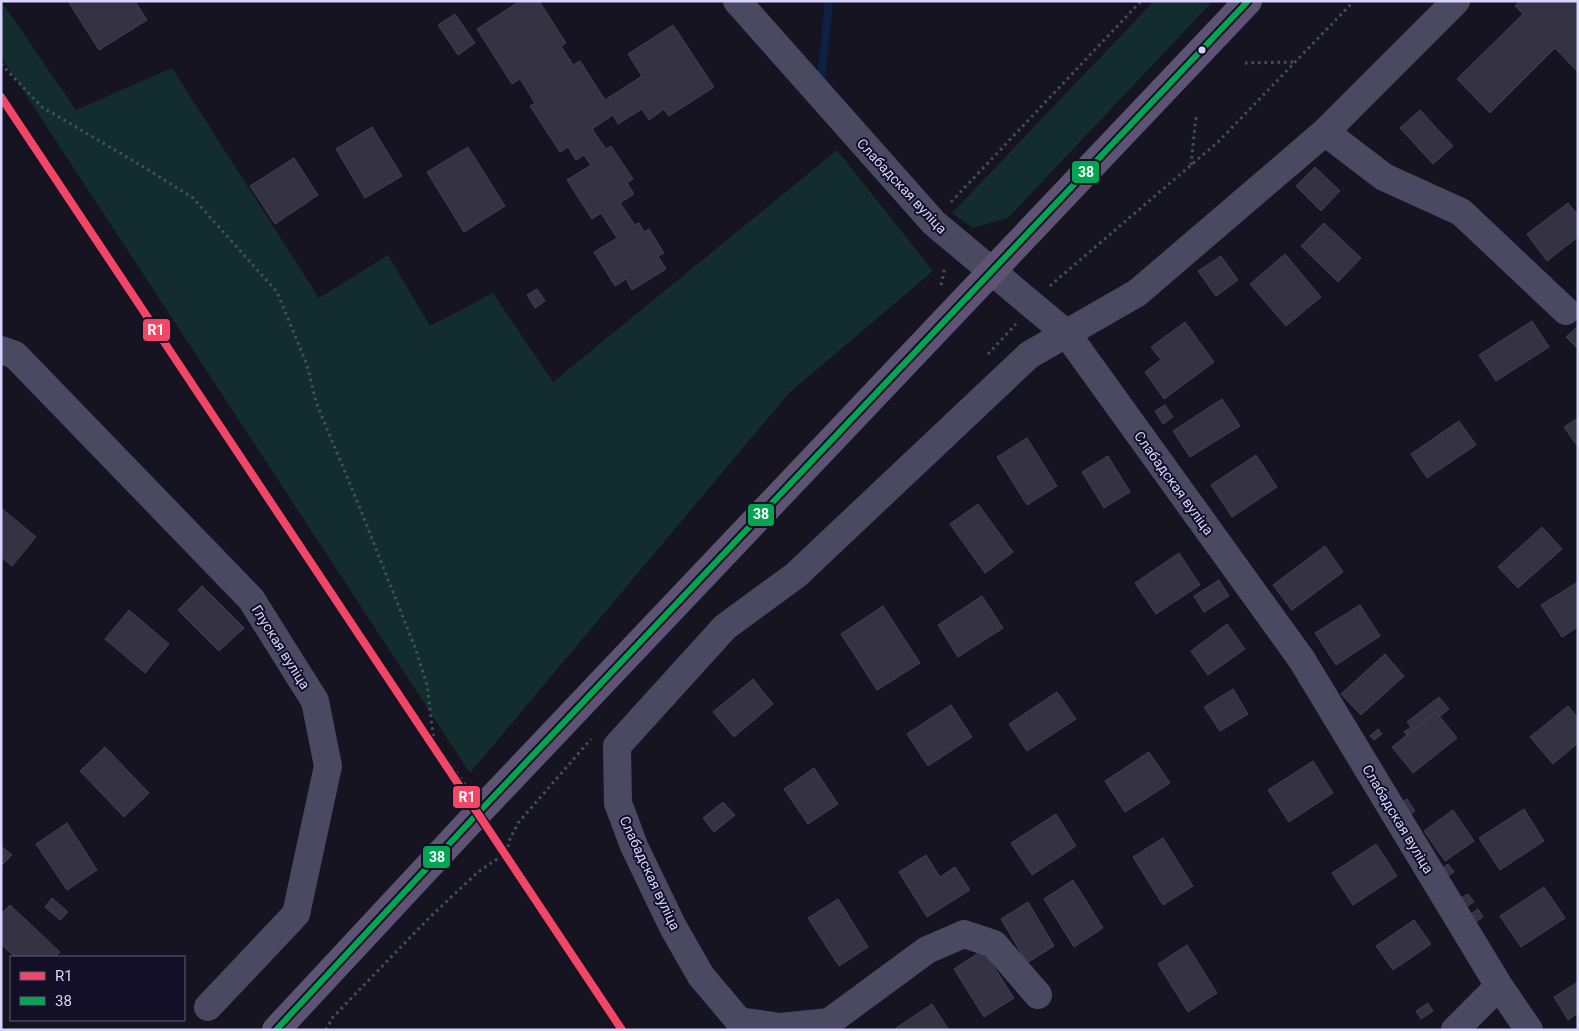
<svg xmlns="http://www.w3.org/2000/svg" width="1579" height="1031" viewBox="0 0 1579 1031" font-family="Roboto,sans-serif">
<style>
.green{fill:#132c2d}
.lines{fill:none;stroke-linecap:round;stroke-linejoin:round}
.stream{stroke:#0d2144;stroke-width:8}
.building{fill:#343243;stroke:#433f54}
.path{stroke:#44505f;stroke-width:3;stroke-dasharray:2.5 4;stroke-linecap:butt}
.minor{stroke:#4a4962;stroke-width:28}
.major{stroke:#5e5373;stroke-width:28}
.bus-1-casing{stroke:#130f26;stroke-width:10}
.bus-1{stroke:#00a651;stroke-width:6}
.rail-1-casing{stroke:#130f26;stroke-width:11}
.rail-1{stroke:#f34667;stroke-width:8}
.bus-dot{fill:#d9d4ff;stroke:#130f26;stroke-width:2}
.labels{text-anchor:middle;dominant-baseline:central;stroke-width:4;stroke-linejoin:round;paint-order:stroke}
.street-label{font-size:14px;fill:#d9d4ff;stroke:#130f26}
.line-badge{stroke:#130f26;stroke-width:2}
.badge-label{font-size:14px;text-anchor:middle;font-weight:bold;fill:#fff}
</style>
<rect width="100%" height="100%" fill="#161421"/>
<path class="green" d="M1,1L76,110L172,68L319,298L388,255L430,326L493,293L553,382L837,150L933,271L789,393L470,773L1,57Z
M1154,1H1213L1008,218L973,228L952,213Z"/>
<g class="lines">
<path class="stream" d="M821,79L829,1"/>
</g>
<path class="building" d="M68,1H135L147,20L99,50Z
M520,1H539L566,43L561,46L573,65L580,61L605,100L642,76L628,54L673,25L714,87L669,116L664,109L649,120L642,109L618,124L613,115L592,129L606,149L611,146L633,179L627,183L634,194L620,203L635,225L639,223L644,232L649,229L664,253L658,256L666,269L632,290L626,279L615,286L594,252L617,238L601,213L592,219L567,180L591,165L584,155L576,160L568,147L560,152L530,106L535,103L520,79L512,84L477,29Z
M1520,1H1578V72L1555,48L1490,113L1457,79L1523,14L1515,6Z
M455,14L475,43L458,55L438,25Z
M1420,110L1453,146L1433,164L1400,128Z
M372,127L402,176L365,198L336,149Z
M468,147L505,206L464,232L427,172Z
M294,158L318,195L275,224L250,186Z
M1315,167L1340,191L1321,211L1296,186Z
M1568,203L1578,215V237L1547,261L1527,234Z
M1324,223L1361,258L1338,282L1301,246Z
M1285,254L1321,297L1286,326L1250,284Z
M1221,256L1238,280L1216,296L1198,271Z
M537,289L545,301L535,308L527,295Z
M1532,321L1549,347L1496,381L1479,355Z
M1185,322L1214,362L1164,399L1145,372L1161,360L1151,347Z
M1578,326V349L1566,337Z
M1222,399L1240,426L1190,457L1173,431Z
M1165,405L1173,417L1163,424L1155,411Z
M1578,418V447L1564,427Z
M1459,421L1476,445L1427,478L1411,454Z
M1027,438L1057,486L1027,505L997,457Z
M1256,455L1277,487L1232,517L1211,485Z
M1108,456L1130,492L1104,508L1082,472Z
M978,504L1013,552L985,573L950,524Z
M1,508L36,537L12,566L1,557Z
M1542,527L1562,549L1518,588L1498,567Z
M1325,546L1343,572L1292,610L1273,585Z
M1179,553L1200,585L1156,614L1135,583Z
M1219,580L1229,596L1204,612L1194,596Z
M1578,582V627L1562,637L1541,605Z
M202,586L244,628L219,651L178,610Z
M982,596L1003,628L958,657L938,625Z
M1360,605L1380,636L1336,665L1315,633Z
M883,606L920,663L877,690L841,634Z
M129,610L169,644L145,673L105,639Z
M1227,624L1245,649L1208,675L1191,651Z
M1385,654L1404,676L1361,715L1341,694Z
M753,679L773,704L734,737L713,712Z
M1233,689L1248,714L1220,731L1204,707Z
M1057,692L1076,719L1027,751L1009,724Z
M1439,697L1449,709L1439,717L1436,712L1407,735L1404,732L1411,727L1407,722Z
M951,705L972,737L928,766L907,734Z
M1568,706L1578,718V743L1553,764L1530,737Z
M1436,712L1457,738L1413,773L1392,747Z
M1378,729L1382,734L1374,740L1370,736Z
M105,747L149,793L124,817L80,771Z
M1149,752L1170,783L1125,812L1105,781Z
M1313,761L1333,793L1289,822L1268,790Z
M814,768L838,804L808,824L784,789Z
M1407,799L1415,811L1404,818L1397,805Z
M723,802L735,815L714,832L703,818Z
M1524,809L1544,841L1500,870L1479,838Z
M1453,810L1474,841L1445,861L1424,831Z
M1056,814L1076,846L1032,875L1011,843Z
M67,823L97,870L67,890L36,844Z
M1163,838L1193,886L1163,905L1133,857Z
M1376,844L1397,876L1353,905L1332,873Z
M1,846L12,855L1,866Z
M926,855L940,877L955,867L970,890L927,917L899,872Z
M1448,864L1454,872L1442,880L1437,872Z
M1073,880L1103,928L1074,947L1044,899Z
M1544,887L1565,918L1521,947L1500,916Z
M1468,894L1474,902L1461,910L1456,901Z
M52,898L68,912L60,920L45,907Z
M838,899L868,947L839,966L808,918Z
M1028,902L1054,946L1027,963L1001,919Z
M10,905L60,952L55,957H15L1,944V914Z
M1478,909L1483,917L1471,925L1466,917Z
M1414,920L1431,944L1393,970L1376,946Z
M1187,945L1217,993L1188,1012L1158,964Z
M983,950L1014,998L984,1017L954,969Z
M1578,982V1013L1568,1020L1554,997Z
M1428,1003L1433,1011L1421,1019L1416,1011Z
M932,1004L949,1030H897L896,1028Z"/>
<g class="lines">
<path class="path" d="M1245,63L1295,62
M1,64L42,107L147,169L193,198L277,292L307,365L316,402L359,506L416,650L427,685L434,741L466,786
M1191,165L1196,117
M951,202L1141,1
M941,285L945,267
M1050,286L1059,278L1218,142L1354,1
M988,354L1016,324
M326,1030L333,1017L431,916L478,872L506,853L510,839L518,823L591,739"/>
<path class="minor" d="M737,1L934,223L1067,334L1302,660L1499,986L1529,1030
M1325,132L1384,177L1461,212L1566,311
M1,350L15,355L251,599L315,701L328,766L296,914L208,1007
M1038,995L994,944L964,934L927,950L829,1022L781,1027L739,1021L701,976L673,927L634,846L618,803L617,746L725,627L796,575L1029,355L1137,293L1325,132L1456,1
M1455,1030L1499,986"/>
<path class="major" d="M276,1030L478,813L1248,1"/>
<g class="bus-1-casing">
<path id="bus-1" d="M276,1030L478,813L1248,1"/>
</g>
<use href="#bus-1" class="bus-1"/>
<g class="rail-1-casing">
<path id="rail-1" d="M1,97L622,1030"/>
</g>
<use href="#rail-1" class="rail-1"/>
</g>
<circle class="bus-dot" cx="1202" cy="50" r="4.5"/>
<g class="labels">
<g class="street-label">
<text transform="translate(902 186) rotate(47)">Слабадская вуліца</text>
<text transform="translate(1174 483) rotate(54)">Слабадская вуліца</text>
<text transform="translate(281 647) rotate(58)">Глуская вуліца</text>
<text transform="translate(1398 819) rotate(59)">Слабадская вуліца</text>
<text transform="translate(650 873) rotate(65)">Слабадская вуліца</text>
</g>
</g>
<g class="line-badge">
<rect x="1071" y="160" width="29" height="24" rx="5" fill="#00a651"/>
<rect x="142" y="318" width="29" height="24" rx="5" fill="#f34667"/>
<rect x="747" y="503" width="28" height="24" rx="5" fill="#00a651"/>
<rect x="452" y="785" width="29" height="24" rx="5" fill="#f34667"/>
<rect x="422" y="845" width="29" height="24" rx="5" fill="#00a651"/>
</g>
<g class="badge-label">
<text x="1086" y="177">38</text>
<text x="156" y="335">R1</text>
<text x="761" y="519">38</text>
<text x="467" y="802">R1</text>
<text x="437" y="862">38</text>
</g>
<rect width="1579" height="1031" fill="none" stroke="#d9d4ff" stroke-width="5"/>
<rect x="10" y="956" width="175" height="65" fill="#130f26" stroke="#625e7d"/>
<rect x="20" y="972" width="25" height="8" fill="#f34667" stroke="#625e7d"/>
<text x="55" y="981" font-size="15" fill="#d9d4ff">R1</text>
<rect x="20" y="997" width="25" height="8" fill="#00a651" stroke="#625e7d"/>
<text x="55" y="1006" font-size="15" fill="#d9d4ff">38</text>
</svg>
